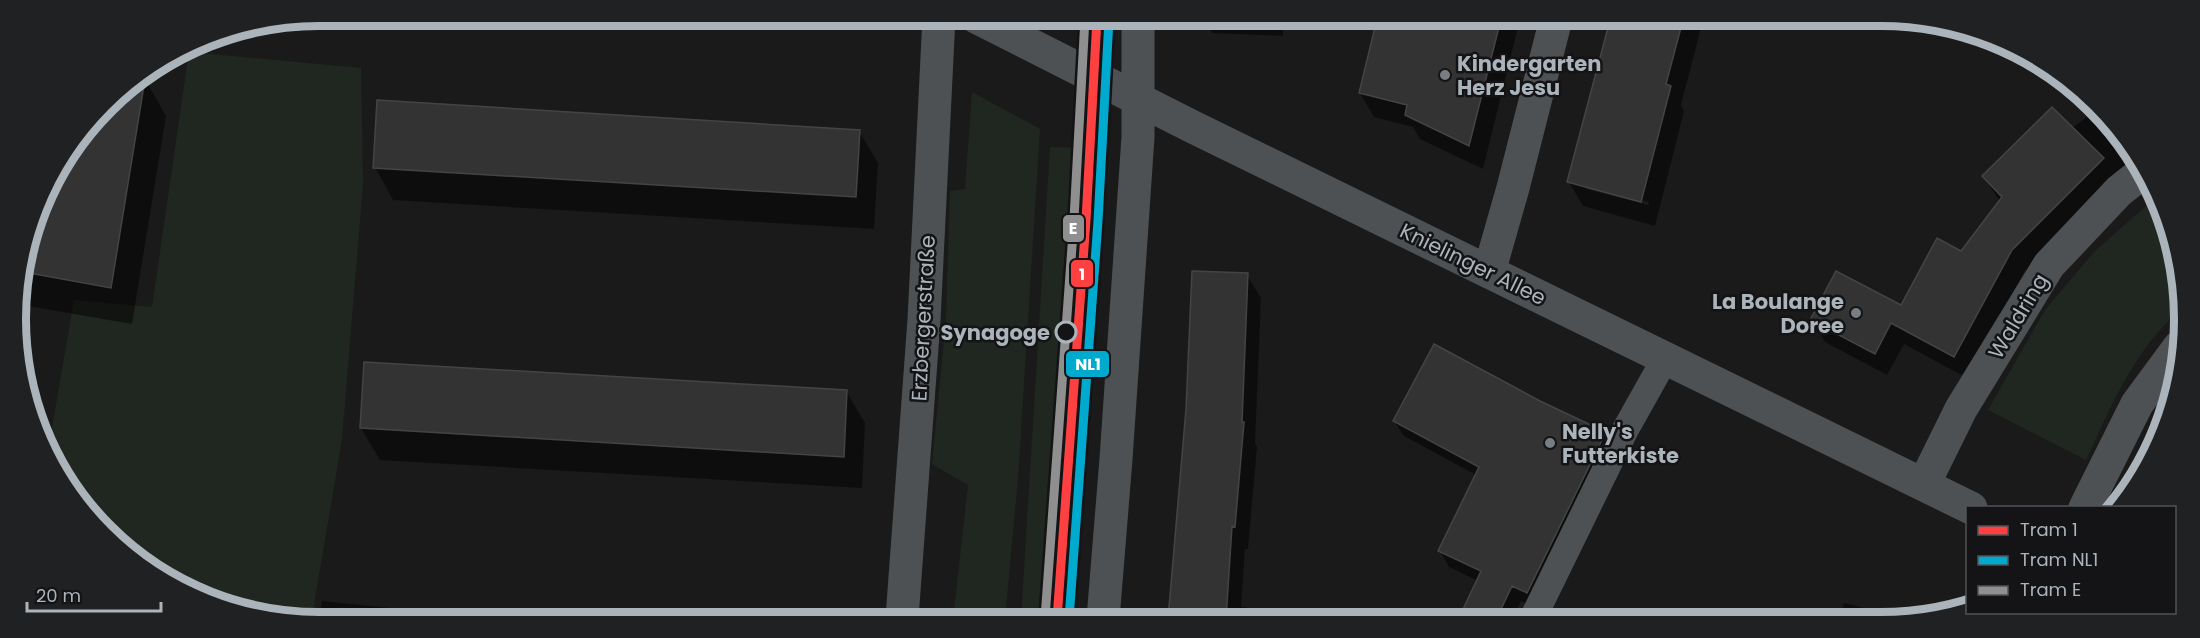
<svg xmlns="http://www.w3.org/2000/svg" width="2200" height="638" viewBox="0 0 2200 638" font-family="Poppins,sans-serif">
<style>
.green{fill:#202720}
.shadow{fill:#0007;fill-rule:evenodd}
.building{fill:#333334;stroke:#424546;stroke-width:1.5}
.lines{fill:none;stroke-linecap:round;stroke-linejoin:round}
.service{stroke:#4e5153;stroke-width:27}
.minor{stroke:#4e5153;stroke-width:33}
.tram-1-casing{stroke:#141416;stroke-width:14}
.tram-2-casing{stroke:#141416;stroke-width:14}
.tram-3-casing{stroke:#141416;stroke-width:14}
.tram-1{stroke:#ff4040;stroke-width:9}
.tram-2{stroke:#00a9ce;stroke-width:9}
.tram-3{stroke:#8f8f8f;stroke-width:9}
.poi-dot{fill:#787e82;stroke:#141416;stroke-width:2}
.stop-dot{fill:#141416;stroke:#abb4ba;stroke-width:3}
.labels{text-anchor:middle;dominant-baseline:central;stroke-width:5;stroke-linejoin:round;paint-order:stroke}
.poi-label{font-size:21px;font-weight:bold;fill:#abb4ba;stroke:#141416;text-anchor:start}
.street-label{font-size:21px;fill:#abb4ba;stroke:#141416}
.stop-label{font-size:21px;font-weight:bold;fill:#abb4ba;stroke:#141416;text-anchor:end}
.rim{fill:none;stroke:#abb4ba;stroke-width:8}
.line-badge{stroke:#141416;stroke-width:2}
.badge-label{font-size:16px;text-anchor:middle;font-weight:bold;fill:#fff}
</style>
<rect width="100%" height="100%" fill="#1a1a1a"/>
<path class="green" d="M1065,18H1115L1114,41Z
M189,52L361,68L363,184L342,439L312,617H260L150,572L78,504L49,445L74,300L152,307Z
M972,92L1040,129L1018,478L1005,619H953L968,485L932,464L946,320L950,191L965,189Z
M1050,147L1101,148L1067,619H1021Z
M2154,199L2179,259V311C2134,350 2111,407 2086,460L1988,410L2045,310L2094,252Z"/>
<path class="shadow" d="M490,16H568V20Z
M1204,18H1283V36L1212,33Z
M1379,19H1520L1483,169L1420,139L1413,127L1374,117L1360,93Z
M1610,20H1703L1681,105L1684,111L1655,226L1583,206L1569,182ZM1586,186L1649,202L1648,205L1586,189Z
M139,78L145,79L166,116L132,324L28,306L18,288L47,184L118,91Z
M2095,111L2134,150L2137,159L2024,272L1967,378L1904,344L1887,375L1825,342L1812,320L1901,307L1961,253L2000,202L1984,177L2072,128Z
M859,131L878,163L874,229L393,200L375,167Z
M1247,275L1261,298L1255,443L1257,447L1248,549H1245L1241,607L1338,616L1340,619H1170Z
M846,391L865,423L862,488L380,460L361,428Z
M27,400L35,402L56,439L54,455Z
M1539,402L1605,434L1614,449L1537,608L1521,601L1512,620H1460L1478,581L1449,567L1440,551L1476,475L1404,436L1394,421Z
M322,601L486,618L320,617Z
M1844,603L1912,620H1913H1840Z"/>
<path class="building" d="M1377,19H1467L1499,27L1469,146L1405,115L1407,105L1359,93Z
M1610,20H1683L1666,84L1671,86L1641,202L1567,182Z
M146,73L111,288L23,272L47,184L118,91Z
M377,100L860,130L856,197L373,168Z
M2052,107L2104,158L2012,250L1954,357L1891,323L1875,354L1810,320L1836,271L1901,305L1937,238L1961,251L2002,197L1982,176Z
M1192,271L1248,273L1242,422H1244L1235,527L1232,526L1226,619H1168L1186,409Z
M1434,344L1540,401L1606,432L1527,593L1512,586L1496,620H1458L1481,571L1438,551L1479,467L1393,421Z
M364,362L847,390L844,457L360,428Z"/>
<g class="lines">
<path class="service" d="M1532,620L1624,432L1666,357"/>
<path class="minor" d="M976,17L1193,127L1971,508
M1489,272L1513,188L1556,19
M1924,484L1961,409L2049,265L2119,191L2143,172
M2085,508L2137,404L2179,347
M902,618L924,320L939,17
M1103,619L1116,459L1138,137V18"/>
<g class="tram-1-casing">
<path id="tram-1" d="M1057,619L1086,220L1097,18"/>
</g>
<g class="tram-2-casing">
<path id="tram-2" d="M1069,619L1098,221L1109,19"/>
</g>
<g class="tram-3-casing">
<path id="tram-3" d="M1045,618L1074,219L1085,18"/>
</g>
<use href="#tram-1" class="tram-1"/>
<use href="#tram-2" class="tram-2"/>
<use href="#tram-3" class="tram-3"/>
</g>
<g class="poi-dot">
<circle cx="1445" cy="75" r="6"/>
<circle cx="1856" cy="313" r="6"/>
<circle cx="1550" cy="443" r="6"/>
</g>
<circle class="stop-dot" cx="1066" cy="332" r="10"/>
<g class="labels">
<g class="poi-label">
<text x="1457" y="63">Kindergarten<tspan x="1457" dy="24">Herz Jesu</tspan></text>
<text x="1844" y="301" text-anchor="end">La Boulange<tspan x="1844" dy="24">Doree</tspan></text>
<text x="1562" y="431">Nelly's<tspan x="1562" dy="24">Futterkiste</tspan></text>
</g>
<g class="street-label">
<text transform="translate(1473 264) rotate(26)">Knielinger Allee</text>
<text transform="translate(2018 316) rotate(-59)">Waldring</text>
<text transform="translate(923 318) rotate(-87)">Erzbergerstraße</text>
</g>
<g class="stop-label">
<text x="1050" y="332">Synagoge</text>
</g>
</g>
<path d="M0 0H2200V638H0ZM319 26H1881A293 293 0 0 1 2174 319V319A293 293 0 0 1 1881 612H319A293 293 0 0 1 26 319V319A293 293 0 0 1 319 26Z" fill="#202123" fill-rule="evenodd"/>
<path class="rim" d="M319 26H1881A293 293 0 0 1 2174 319V319A293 293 0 0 1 1881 612H319A293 293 0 0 1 26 319V319A293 293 0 0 1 319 26Z"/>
<g class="line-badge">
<rect x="1062" y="214" width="23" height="29" rx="6" fill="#8f8f8f"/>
<rect x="1070" y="259" width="24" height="29" rx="6" fill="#ff4040"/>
<rect x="1065" y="350" width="45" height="28" rx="6" fill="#00a9ce"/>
</g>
<g class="badge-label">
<text x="1073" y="234">E</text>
<text x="1082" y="280">1</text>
<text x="1088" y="370">NL1</text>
</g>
<rect x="1966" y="506" width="210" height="108" fill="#141416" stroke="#505458" stroke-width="1.5"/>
<rect x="1978" y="526" width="30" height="9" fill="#ff4040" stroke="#505458" stroke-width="1.5"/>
<text x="2020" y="536" font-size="18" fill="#abb4ba">Tram 1</text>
<rect x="1978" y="556" width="30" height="9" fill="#00a9ce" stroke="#505458" stroke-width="1.5"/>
<text x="2020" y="566" font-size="18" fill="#abb4ba">Tram NL1</text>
<rect x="1978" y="586" width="30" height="9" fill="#8f8f8f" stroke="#505458" stroke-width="1.5"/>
<text x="2020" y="596" font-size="18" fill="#abb4ba">Tram E</text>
<path d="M27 602v9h134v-9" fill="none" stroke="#abb4ba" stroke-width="3"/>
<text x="36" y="602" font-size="18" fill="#abb4ba" stroke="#141416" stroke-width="4.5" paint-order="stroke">20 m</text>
</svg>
